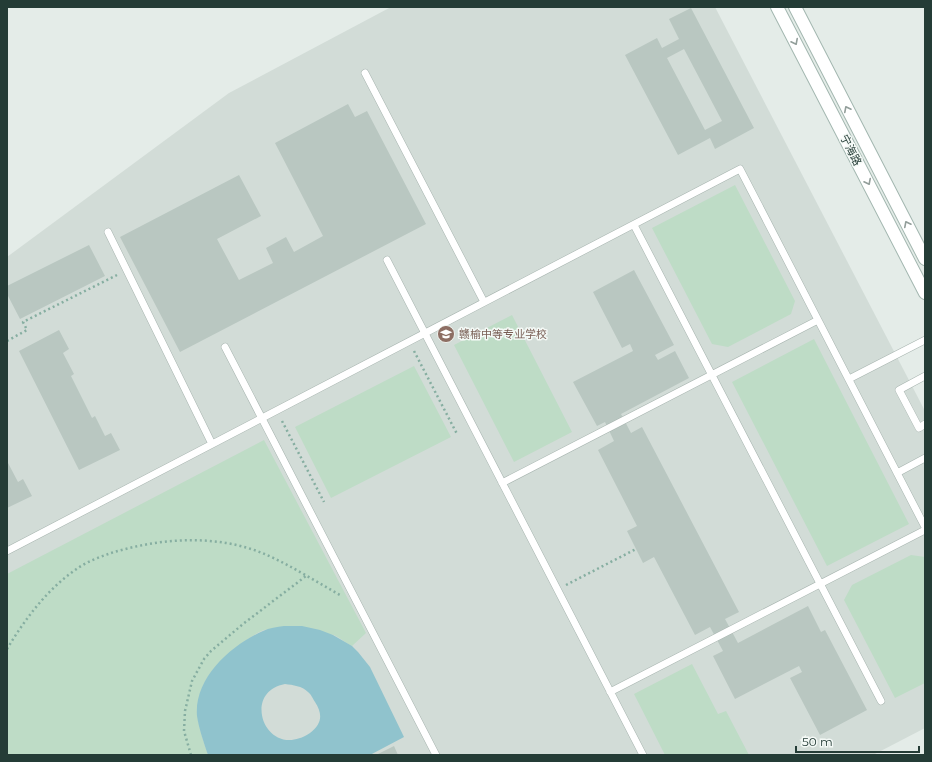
<svg xmlns="http://www.w3.org/2000/svg" width="932" height="762" viewBox="0 0 932 762" font-family="Montserrat,'Noto Sans SC',sans-serif">
<style>
.built{fill:#d2dcd7}
.green{fill:#bedcc6}
.water{fill:#90c3cd;fill-rule:evenodd}
.building{fill:#b9c7c1;fill-rule:evenodd}
.lines{fill:none;stroke-linecap:round;stroke-linejoin:round}
.service-casing{stroke:#a7b4af;stroke-width:8}
.secondary-casing{stroke:#a3b7b0;stroke-width:14}
.path{stroke:#86aea1;stroke-width:2.5;stroke-dasharray:2 3;stroke-linecap:butt}
.service{stroke:#fff;stroke-width:7}
.secondary{stroke:#fff;stroke-width:12}
.oneway{stroke:#929e9a}
.labels{text-anchor:middle;dominant-baseline:central;stroke-width:3;stroke-linejoin:round;paint-order:stroke}
.street-label{font-size:11px;fill:#243c36;stroke:#f4f9f6}
.education-label{font-size:11px;fill:#785e54;stroke:#f4f9f6;text-anchor:start}
</style>
<rect width="100%" height="100%" fill="#e4ece8"/>
<path class="built" d="M391,7H715L925,411V728L873,755H7V257L229,93Z"/>
<path class="green" d="M735,185L795,301L791,314L728,347L712,344L652,228Z
M512,315L572,432L514,462L454,345Z
M814,339L909,524L827,566L732,382Z
M414,366L451,437L331,498L295,427Z
M264,440L366,633L352,646C346,643 340,638 334,635C330,634 268,629 264,630C258,632 253,636 248,639C225,654 201,676 198,705C196,722 203,739 208,755H7V574Z
M911,555L925,557V683L895,698L844,600L852,585Z
M692,664L718,714L726,711L749,755H665L634,694Z"/>
<path class="water" d="M284,626H302L320,630L333,635L352,646L358,652L370,667L404,737L370,755H208C204,743 199,729 197,716C194,678 231,645 263,631C269,628 277,627 284,626ZM285,684C293,685 302,686 308,692C311,694 313,699 315,702C323,714 322,724 310,733C266,762 240,692 285,684Z"/>
<path class="building" d="M691,8L754,128L715,149L710,138L678,155L625,55L657,38L662,48L679,39L669,19ZM684,49L722,121L705,130L667,58Z
M348,104L355,117L367,111L426,224L180,352L120,237L239,175L261,216L217,239L239,280L273,263L266,248L286,237L294,252L323,236L275,143Z
M89,245L105,276L20,319L7,294V286Z
M634,270L674,345L655,355L658,360L675,351L689,378L621,414L631,433L642,427L739,612L725,619L738,643L808,606L821,632L825,630L867,710L820,735L790,678L802,672L799,666L735,699L713,656L723,651L710,627L695,635L654,557L643,563L627,531L637,526L598,450L614,441L605,422L597,426L573,382L633,351L630,344L622,348L593,292Z
M59,330L69,349L63,353L74,374L71,376L92,418L95,416L105,436L111,433L120,450L79,470L19,351Z
M7,461L18,482L23,479L32,496L7,508Z
M394,746L398,755H376Z"/>
<g class="lines">
<g class="service-casing">
<path id="service" d="M365,73L484,302
M634,225L881,701
M108,232L212,444
M387,260L643,755
M225,347L436,755
M925,376L899,390L919,428L925,424
M849,379L925,340
M897,473L925,458
M502,483L818,320
M7,551L740,169L925,527
M610,692L925,530"/>
</g>
<g class="secondary-casing">
<path id="secondary" d="M777,7L925,293
M795,7L925,259"/>
</g>
<path class="path" d="M7,341L27,330L23,322L117,275
M414,351L457,434
M282,421L324,502
M566,585L636,549
M7,649C25,619 48,588 78,568C88,561 100,557 111,553C157,539 210,534 257,551C286,562 313,580 340,595
M191,755L184,731L185,711L192,681L204,659L211,651L243,624L306,576"/>
<use href="#service" class="service"/>
<use href="#secondary" class="secondary"/>
</g>
<defs><path id="oneway-chevron" d="M-2-3.5L2.5 0L-2 3.5" fill="none" stroke-width="1.6" stroke-linecap="round" stroke-linejoin="round"/></defs>
<g class="oneway">
<use href="#oneway-chevron" transform="translate(795 42) rotate(63)"/>
<use href="#oneway-chevron" transform="translate(847 109) rotate(-117)"/>
<use href="#oneway-chevron" transform="translate(868 182) rotate(63)"/>
<use href="#oneway-chevron" transform="translate(907 224) rotate(-117)"/>
</g>
<defs>
<g id="school-disc" transform="scale(0.9)"><circle r="9.5" fill="#8d6e63" stroke="#f4f9f6"/><path d="M0-5L7-2L0 1L-7-2ZM-4 1L0 2.5L4 1V4Q0 6-4 4Z" fill="#fff"/></g>
</defs>
<g fill-rule="evenodd">
<use href="#school-disc" x="446" y="334"/>
</g>
<g class="labels">
<g class="street-label">
<text transform="translate(851 150) rotate(63)">宁海路</text>
</g>
<g class="education-label">
<text x="459" y="334">赣榆中等专业学校</text>
</g>
</g>
<rect width="932" height="762" fill="none" stroke="#243c36" stroke-width="16"/>
<path d="M796 746v6h123v-6" fill="none" stroke="#243c36" stroke-width="2"/>
<text x="802" y="746" font-size="12" fill="#243c36" stroke="#f4f9f6" stroke-width="3" paint-order="stroke">50 m</text>
</svg>
